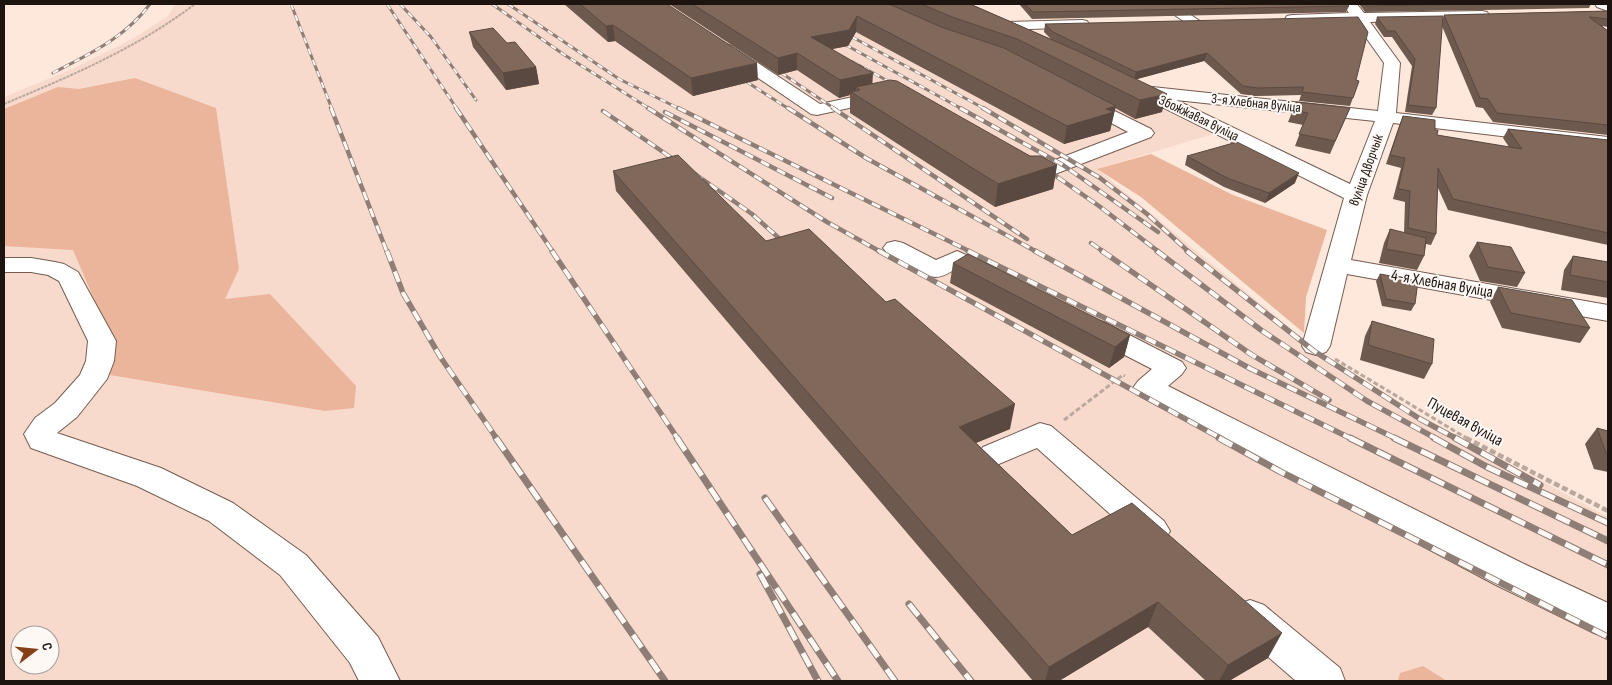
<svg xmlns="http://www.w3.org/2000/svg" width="1612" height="685" viewBox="0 0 1612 685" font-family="'Sofia Sans Condensed',sans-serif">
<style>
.built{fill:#f8dacc;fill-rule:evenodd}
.green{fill:#eab59b}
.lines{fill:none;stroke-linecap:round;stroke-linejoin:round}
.minor-casing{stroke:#745c50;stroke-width:2}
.path-far2{stroke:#baa79d;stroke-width:2;stroke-dasharray:3 1;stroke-linecap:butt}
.path-far1{stroke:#baa79d;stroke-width:3;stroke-dasharray:5 2.5;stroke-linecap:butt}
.path{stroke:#baa79d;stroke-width:4.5;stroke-dasharray:6 3;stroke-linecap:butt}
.minor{fill:#fff;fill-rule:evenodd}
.rail-far3-casing{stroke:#8e7e76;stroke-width:3}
.rail-far2-casing{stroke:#8e7e76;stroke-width:4.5}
.rail-far1-casing{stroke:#8e7e76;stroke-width:5.5}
.rail-casing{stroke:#8e7e76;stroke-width:7}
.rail-far3{stroke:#fef8f5;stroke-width:2;stroke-dasharray:6;stroke-linecap:butt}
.rail-far2{stroke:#fef8f5;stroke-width:3;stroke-dasharray:9;stroke-linecap:butt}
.rail-far1{stroke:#fef8f5;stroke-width:4;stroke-dasharray:11;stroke-linecap:butt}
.rail{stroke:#fef8f5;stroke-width:5;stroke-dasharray:15;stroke-linecap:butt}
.wall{fill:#6e594e}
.shaded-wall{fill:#5a4940}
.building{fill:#80685b;stroke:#5a4940}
.labels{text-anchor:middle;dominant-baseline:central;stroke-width:4;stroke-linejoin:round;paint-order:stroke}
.far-street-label{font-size:14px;fill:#1d140f;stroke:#fef8f5}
.street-label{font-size:16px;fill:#1d140f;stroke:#fef8f5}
</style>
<rect width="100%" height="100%" fill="#fee7db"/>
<path class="built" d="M175,4H945L962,12L1213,134L1097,169L1314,348L1423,417L1608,517V681H4V97L72,69L134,38L168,16ZM20,635H50V665H20Z"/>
<path class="green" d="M135,78L216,108L239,269L225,299L270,294L356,386L354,408L325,411L104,374L114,346L73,250L4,246V109L58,87L79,89Z
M1151,154L1233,195L1327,230L1306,297L1304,333L1141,197L1097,169Z
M1423,666L1447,681H1398L1400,673Z"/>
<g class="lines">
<g class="minor-casing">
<path id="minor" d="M1158,4H1174L1200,21L1198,24H1188Z
M1348,4H1357L1364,13L1482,11L1487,12L1489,15L1487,18L1482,19L1370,22L1400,63L1396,113L1608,137V149L1393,123L1367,195L1351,260L1608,305V321L1347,274L1330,346L1326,352L1316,355L1306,352L1302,346L1344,198L1154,103L1151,99L1152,97L1137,95L1134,91L1137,87L1143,86L1378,111L1384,63L1355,22L1292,23L1287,22L1285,19L1287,16L1292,15L1349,13L1345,7ZM1176,100L1375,121L1350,184Z
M1595,4H1608V11L1597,7Z
M1082,20L1087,21L1089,24L1087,27L1004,30L999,29L997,26L999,23L1004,22Z
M726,44L732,46L820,104L886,90L892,91L895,95L892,99L886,100L817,115L811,114L720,52L718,49L720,46Z
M1080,94L1151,129L1154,133L1151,137L1055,174L1034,179L1027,177L1014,169L1011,165L1014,161C1027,157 1032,167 1042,165L1128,132L1074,103L1071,99L1074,95Z
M895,241L903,243L936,260L957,251L1003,271L1006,276L1003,281L994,283L985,281L958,268C951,271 944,277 936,277C924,277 898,259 887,253L883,248L887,243Z
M4,258H31L55,262L64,264L78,272L116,341L114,361L107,379L77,417L57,433L161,468L233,503L306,555L378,637L400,681H359L350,663L280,575L209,521L137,486L31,448L24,434L35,418L55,403L80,375L86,361L88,341L59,281L48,275L31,272H4Z
M1094,320L1104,322L1182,362L1186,368L1182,374L1168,386L1522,563L1608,603V638L1594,633L1496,585L1138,395L1133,388L1138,381L1152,369L1084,334L1081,328L1084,322Z
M1040,423L1051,426L1164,521L1170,531L1164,541L1152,545L1140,541L1037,448L994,466L983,463L978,455L983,447Z
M1250,600L1264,605L1340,668L1345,681H1296L1236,629L1231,617L1236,605Z"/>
</g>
<path class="path-far2" d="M4,104C71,76 137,48 195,4"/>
<path class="path-far1" d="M1335,359L1468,439
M1064,420L1123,375L1125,376"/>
<path class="path" d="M1466,438L1608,511"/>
<use href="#minor" class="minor"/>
<g class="rail-far3-casing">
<path id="rail-far3" d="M291,4L332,109
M387,4L457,109
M400,4L431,37L476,100
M492,4L563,54L650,109
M508,4L619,79L680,109
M841,31L985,109
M835,39L962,109
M853,62L899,87
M771,66L835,109
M53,73C89,54 125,38 150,4
M736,75L789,109"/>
</g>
<g class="rail-far2-casing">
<path id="rail-far2" d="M331,108L387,252
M456,108L553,252
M648,108L827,222L881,252
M678,108L971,252
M788,108L866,158L1037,252
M833,108L1027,239
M960,108L1063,165L1158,232
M983,108L1100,178L1147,214L1189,252
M603,111L682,165
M665,112L832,198
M1043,167L1099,206L1159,252
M695,174L752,214L790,248
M1091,243L1104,252"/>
</g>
<g class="rail-far1-casing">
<path id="rail-far1" d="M387,251L403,293L441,358L497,439
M552,251L678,439
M879,251L1222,439
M968,251L1352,439
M1035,251L1251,369L1397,439
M1102,251L1252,355L1329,400
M1157,251L1261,330L1367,401L1437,439
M1187,251L1314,351L1420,419L1457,439"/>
</g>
<g class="rail-casing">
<path id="rail" d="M496,438L665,681
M677,438L838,681
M1219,438L1281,472L1608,637
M1350,438L1608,565
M1394,438L1608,541
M1434,438L1487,467L1608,523
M1455,438L1540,485
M765,498L895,681
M760,574L818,681
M909,604L971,681"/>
</g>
<use href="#rail-far3" class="rail-far3"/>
<use href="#rail-far2" class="rail-far2"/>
<use href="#rail-far1" class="rail-far1"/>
<use href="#rail" class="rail"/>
</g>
<path class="wall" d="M564,4H667L758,80L693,96L615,41L608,42Z
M669,4H970L1051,39L1044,32L1045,24L1359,81L1350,106L1299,101L1301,95L1255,96L1241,94L1204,61L1136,79L1162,112L1135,119L1115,108L1110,131L1064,144L856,32L848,46L832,49L872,84L1030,156L1057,165L1053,189L995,207L850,113V95L839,98L797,70L778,75Z
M1019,4H1347L1349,6L1346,12L1032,19Z
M1359,4H1591L1589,8L1365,12Z
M1608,11V27L1602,26L1608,31V135L1493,122L1483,108L1476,107L1442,26L1436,108L1432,115L1405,112L1412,66L1392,37H1384L1375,24L1377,17L1443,18L1444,15Z
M469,32L507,43L536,67L539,84L506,90L473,47Z
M1350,108L1330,154L1295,146L1303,125L1288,122L1293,110Z
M1403,116L1435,130L1437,135L1509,147L1503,138L1508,129L1608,140V245L1448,210L1438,188L1436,234L1431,245L1426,244L1424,256L1417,270L1379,263L1384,243L1390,229L1404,233L1405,202L1393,199L1401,168L1386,164L1399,126Z
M1187,156L1295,183L1265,203L1224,187L1185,165Z
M613,171L766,241L1010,429L976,443L1072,535L1268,658L1229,681H1206L1148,627L1059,681H1033L616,191Z
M1477,242L1525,273L1517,287L1480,281L1469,256Z
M1573,256L1608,262V298L1561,290L1564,270Z
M953,263L1130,335L1124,357L1109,368L950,283Z
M1380,274L1415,304L1411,311L1382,306L1376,281Z
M1498,287L1590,328L1580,343L1502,328L1490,302Z
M1372,321L1432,364L1424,379L1360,360L1365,336Z
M1597,428L1608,431V472L1594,469L1585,444Z"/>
<path class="shaded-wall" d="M857,16L856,32L848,46L811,53V37Z
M613,25L615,41L608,42L606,26Z
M797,53V70L778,75V58Z
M1207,53L1204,61L1134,80L1136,72Z
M757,63L758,80L693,96L691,78Z
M536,67L539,84L506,90L503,73Z
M873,73L872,91L860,90L856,87V94L851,92L850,95L839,98L840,80Z
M1167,94L1162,112L1135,119L1140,100Z
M1116,106L1110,131L1064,144L1067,126L1106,109Z
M1057,165L1053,189L995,207L998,184Z
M1299,173L1295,183L1265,203L1269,193Z
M1130,335L1124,357L1109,368L1115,347Z
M1015,404L1010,429L956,451L959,427Z
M1158,602L1148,627L1059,681H1045L1049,667Z
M1282,633L1268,658L1229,681H1219L1228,665Z"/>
<path class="building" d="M580,4H667L757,63L691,78L613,25L606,26Z
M692,4H889L941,27L1004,48L1116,106L1106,109L1114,112L1067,126L857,16L849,30L811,37L873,73L840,80L797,53L778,58Z
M921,4H970L1080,52L1167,94L1140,100L1017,39L952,17Z
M1025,4H1347L1349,6L1033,12Z
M1366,4H1480L1367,6Z
M1608,11V19L1589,17L1608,31V125L1497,113L1488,99L1480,98L1444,15Z
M1443,16L1436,108L1408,105L1415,59L1395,31H1387L1377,17Z
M1358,17L1368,32L1356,80L1359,81L1353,98L1302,92L1304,87L1258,88L1243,86L1207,53L1136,72L1053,32L1045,24Z
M493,28L507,43L515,42L536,67L503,73L469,32Z
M890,80L897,81L1030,156H1041L1057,165L998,184L851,92L860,90L856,87Z
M1296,102L1350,108L1335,141L1299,134L1308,113L1293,110Z
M1403,116L1435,120V130H1438L1437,135L1522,149L1508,129L1608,140V233L1453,199L1438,168L1436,234L1408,228L1410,191L1398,189L1405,158L1390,155Z
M1237,142L1299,173L1269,193L1227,178L1187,156Z
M678,155L766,241L809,229L886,302L895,299L1015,404L959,427L1072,535L1132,503L1282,633L1228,665L1158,602L1049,667L613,171Z
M1390,229L1426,238L1424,256L1386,249Z
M1477,242L1511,247L1525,273L1488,267Z
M968,254L1130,335L1115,347L953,263Z
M1573,256L1608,262V282L1570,275Z
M1380,274L1418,281L1415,304L1386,299Z
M1498,287L1572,300L1590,328L1511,313Z
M1372,321L1434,339L1432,364L1368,345Z
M1597,428L1608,431V454L1606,453Z"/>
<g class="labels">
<g class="far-street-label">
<text transform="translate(1256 103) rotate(6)">3-я Хлебная вуліца</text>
<text transform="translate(1199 118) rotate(26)">Збожжавая вуліца</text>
<text transform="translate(1366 170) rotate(-70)">вуліца Дворчык</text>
</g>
<g class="street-label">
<text transform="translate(1442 284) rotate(10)">4-я Хлебная вуліца</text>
<text transform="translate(1465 422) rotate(29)">Пуцевая вуліца</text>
</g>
</g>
<rect width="1612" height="685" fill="none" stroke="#1d140f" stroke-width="10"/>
<g transform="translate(35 650) rotate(74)"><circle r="24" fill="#fef8f5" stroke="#a49d99"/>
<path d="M0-4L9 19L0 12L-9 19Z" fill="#843f17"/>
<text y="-8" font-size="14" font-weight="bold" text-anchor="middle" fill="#1d140f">С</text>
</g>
</svg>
